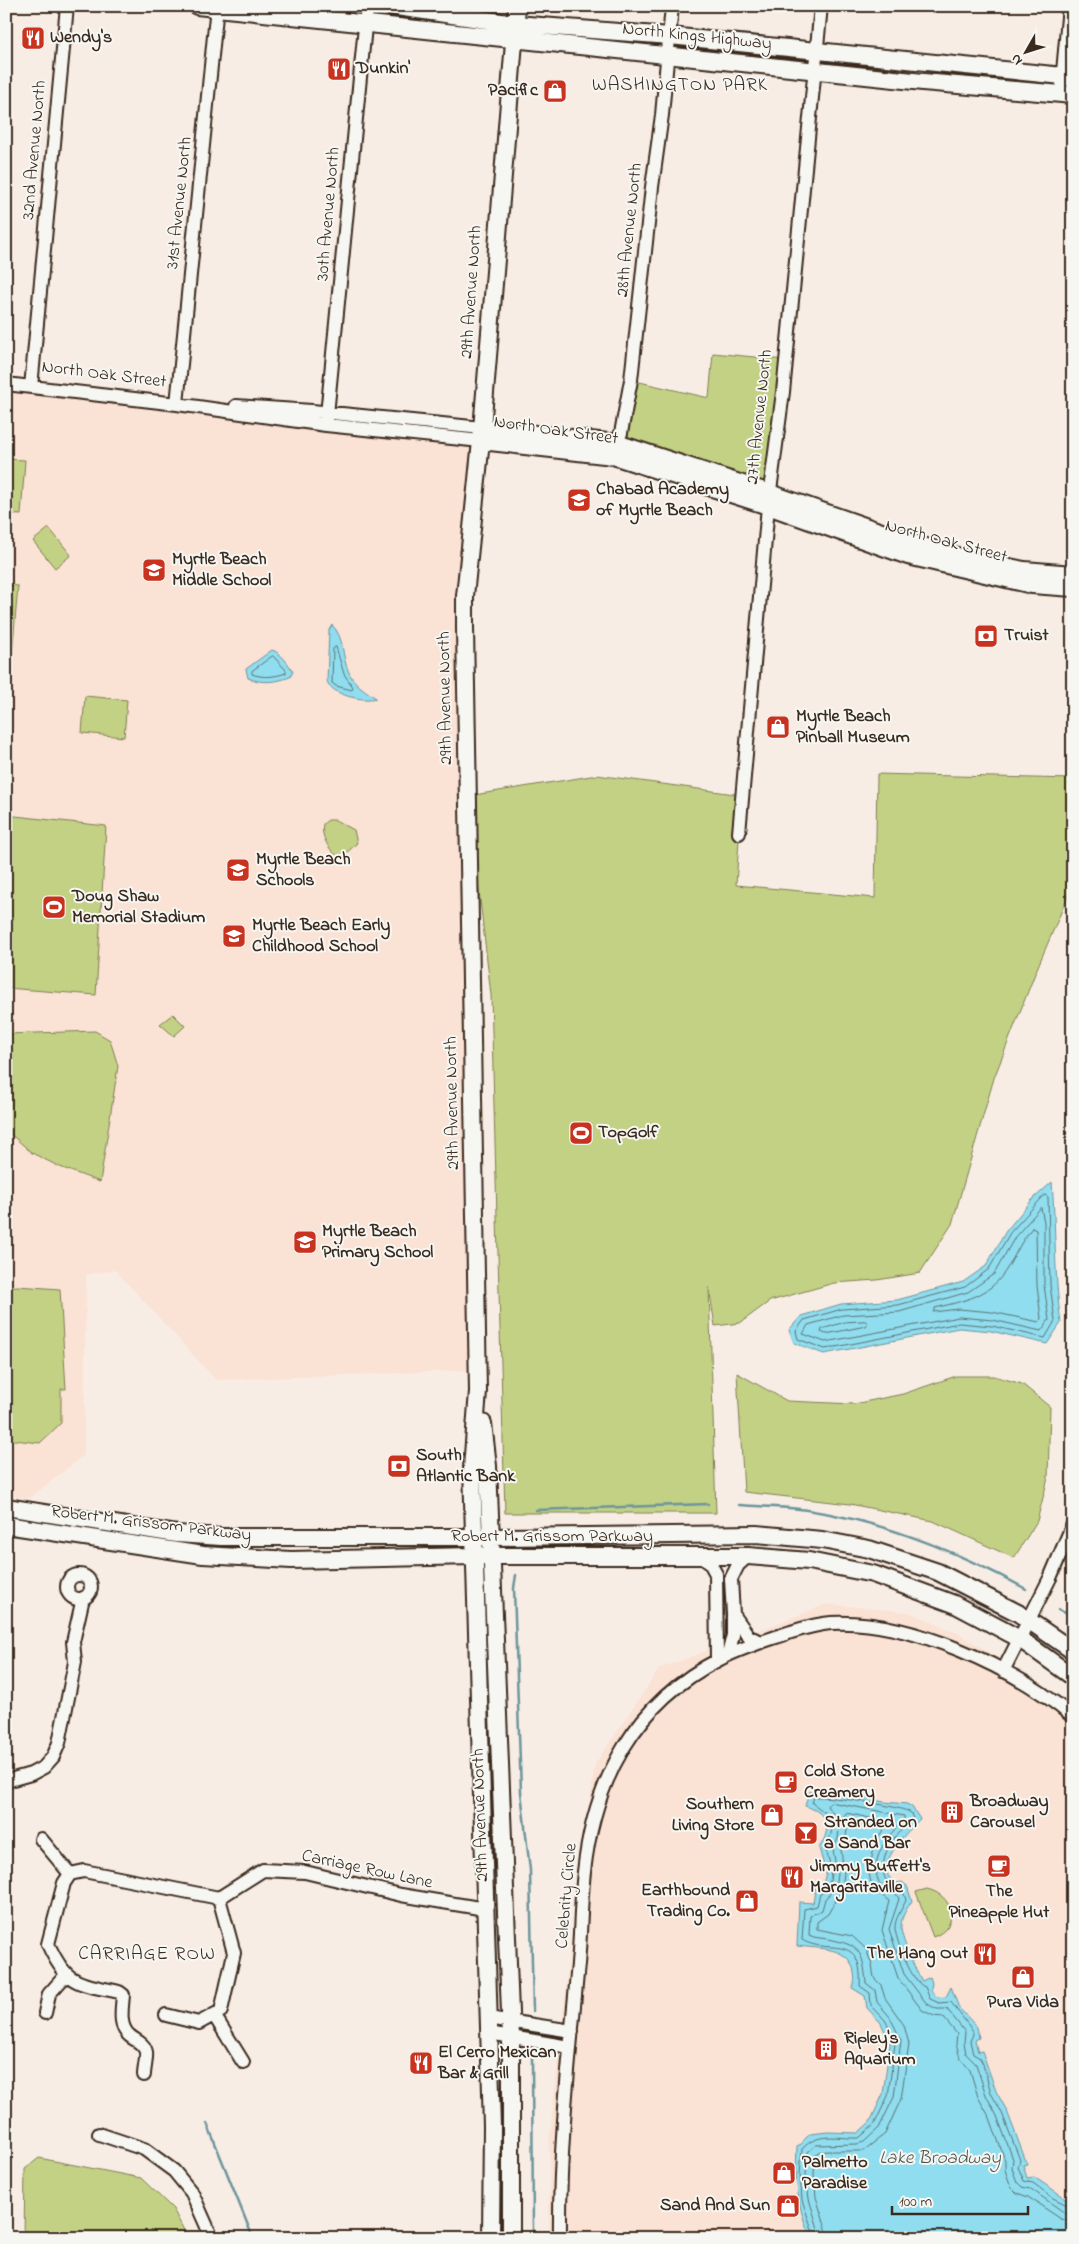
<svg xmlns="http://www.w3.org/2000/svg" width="1079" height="2244" viewBox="0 0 1079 2244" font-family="'Indie Flower',sans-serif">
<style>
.built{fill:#fae2d5}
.green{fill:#c3d185;stroke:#7f7e52}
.water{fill:#8fddef;stroke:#6d959b}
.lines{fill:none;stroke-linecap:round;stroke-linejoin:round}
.shore{stroke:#5d7272;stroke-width:1}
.stream{stroke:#6d959b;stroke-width:2.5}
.minor-casing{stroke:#3b2a1e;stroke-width:16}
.major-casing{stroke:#3b2a1e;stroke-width:20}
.minor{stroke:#f6f6f2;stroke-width:12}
.major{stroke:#f6f6f2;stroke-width:16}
.labels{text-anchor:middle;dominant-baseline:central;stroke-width:4;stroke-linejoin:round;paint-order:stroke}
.street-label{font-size:18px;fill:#3b2a1e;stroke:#f6f6f2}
.poi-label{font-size:18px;font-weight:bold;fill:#3b2a1e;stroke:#f6f6f2;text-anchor:start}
.neighbourhood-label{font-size:19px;letter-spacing:1px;fill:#3b2a1e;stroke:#f6f6f2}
.water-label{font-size:19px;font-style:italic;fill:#505752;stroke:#f6f6f2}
</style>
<rect width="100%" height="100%" fill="#f8ede5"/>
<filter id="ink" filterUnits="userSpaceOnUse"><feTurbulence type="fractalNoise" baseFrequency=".02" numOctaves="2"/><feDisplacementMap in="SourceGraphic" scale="10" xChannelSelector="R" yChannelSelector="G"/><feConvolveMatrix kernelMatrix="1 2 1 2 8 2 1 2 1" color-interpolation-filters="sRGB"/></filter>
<g filter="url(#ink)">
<path class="built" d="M6,385L481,441L465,596L478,1370L216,1380L115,1270L86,1275L84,1455L30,1498L6,1496Z
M827,1604L909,1612L960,1634L1073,1705V2238H549V2144L576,1895L595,1764L659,1669Z"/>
<path class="green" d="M713,353L785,360L770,493L617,443L631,380L709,398Z
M6,459L25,460L21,515L6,514Z
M49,528L71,555L55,568L33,541Z
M6,585L18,586L9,690H6Z
M85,696L127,700L124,737L82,733Z
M877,774L1073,779V884L1036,971L994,1078L952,1224L920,1273L877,1280L834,1283L770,1301L740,1323L715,1326L709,1287L716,1513H505L491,995L468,796L597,775L742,795L736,885L875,898Z
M6,815L106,826L96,995L6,988Z
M328,820H335L354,830L357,843L341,858C330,853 320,836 323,824Z
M173,1014L185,1026L174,1036L160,1024Z
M95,1031L110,1040L118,1066L100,1182L60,1167L32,1153L6,1130V1034Z
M18,1286L60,1289L66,1389H61V1423L40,1443L6,1439V1287Z
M737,1373L787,1401L854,1404L903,1394L956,1376H994L1022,1384L1050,1407L1048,1478L1037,1521L1014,1558L933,1521L850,1504L744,1492Z
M927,1889C954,1895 961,1927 933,1937L916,1892Z
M39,2158L141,2178L173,2209L188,2238H24L25,2169Z"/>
<path class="water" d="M332,625C345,638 341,654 348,670C352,683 366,691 376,698C363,702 331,695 327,681L329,630Z
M272,650C280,652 289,664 293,672L290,677C277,682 262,684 248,678L246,669Z
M1052,1182C1056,1229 1054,1276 1061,1323L1047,1344L991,1331L959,1328L824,1354L794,1343L789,1330L801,1316L841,1304L897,1300L963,1282L986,1266L1006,1231L1032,1200Z
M833,1791L884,1802L907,1804L912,1807L920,1819C908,1831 868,1870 897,1883L902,1882L907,1886L912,1901C907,1908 901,1917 901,1926C900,1936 916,1972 922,1981L930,1977L932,1983L931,1989C934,1997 938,1998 946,1997L951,1987L959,2008L977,2027L979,2038L975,2040L978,2052L982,2051L996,2091L1007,2111L1027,2164L1023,2165L1027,2178L1034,2177L1070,2201L1073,2207V2238H811C797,2208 795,2180 797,2147L810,2134L828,2132L858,2133L870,2122L883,2094L890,2043L881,2023L867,2008L865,1996L852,1988C855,1982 855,1979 854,1973C851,1946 819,1949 797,1946L799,1902L813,1903L816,1885L822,1888L826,1873L819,1848C832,1829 829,1813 805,1806L809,1792Z"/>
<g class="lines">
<path class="shore" d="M336,647L344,674L353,687L352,690L336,686L332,683L333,649Z
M273,656L286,670V673C275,677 262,678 252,674V671Z
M1045,1195L1048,1197L1050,1285L1055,1321L1045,1338L992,1326L959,1323L825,1349L798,1339L796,1331L804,1320L842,1309L898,1305L965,1287L989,1269L1010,1233Z
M1041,1208L1044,1222V1285L1049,1320L1041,1331L993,1320L959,1317L825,1342L803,1334L808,1325L843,1315L899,1312L968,1292L994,1274L1015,1237Z
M1032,1228L1036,1230L1037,1286L1041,1318L1039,1322L992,1312L959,1309L933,1312L935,1308C958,1302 985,1298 1001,1277C1013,1262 1019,1243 1032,1228Z
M865,1321L868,1323L866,1326L826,1334L821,1332L822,1329L845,1322Z
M815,2238L802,2200L800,2174L802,2149C819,2131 836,2139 859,2138L874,2125L888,2096L895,2044L892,2033L885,2020L871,2005L870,1993L860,1986C863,1931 829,1956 802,1940L804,1909L817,1906L820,1894C836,1887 831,1862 825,1848C837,1826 833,1817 812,1803L814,1797C828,1796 904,1806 911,1813L913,1819C905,1827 893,1836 889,1846C881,1862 878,1887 902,1888L906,1900C903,1908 894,1919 895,1929C897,1943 912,1983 925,1987L930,1999L939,2003L951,2002C954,2007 974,2031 973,2033C973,2036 971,2038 970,2041L973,2054L980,2058L983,2064L991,2093L1002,2113L1020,2160L1018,2167L1024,2181L1033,2183L1053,2198L1073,2208
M821,2238L809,2199L806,2174L808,2152L816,2145L857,2144L864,2142L879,2128L894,2097L901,2040L890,2017L877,2002L875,1990L866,1983C863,1951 860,1945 828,1939C821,1938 814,1938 809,1935L810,1916L822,1910L825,1899L835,1888L837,1874L833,1849L838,1839L839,1827L835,1816L827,1806L830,1802L904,1816V1819C888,1836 866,1861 881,1886L897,1895L899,1899L889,1929L904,1974L927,2004L937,2009H947L965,2032L964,2042L966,2054L976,2064L986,2095L997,2116L1013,2159L1012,2168L1017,2182L1022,2187L1031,2189L1065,2213L1073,2214
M829,2238L816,2197L814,2174L815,2156L819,2152L829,2151H863L885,2134L901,2099L909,2044L904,2025L885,1998L881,1985L874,1978L872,1965L866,1949L852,1936L817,1929V1922L828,1914L842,1889L844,1873L841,1850L845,1842L847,1830L844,1816L846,1813L889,1822L876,1840L869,1870L870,1879L874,1889L889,1901L882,1930L898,1978L922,2010L934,2016L943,2017L957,2034L956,2043L960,2058L970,2070L978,2097L990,2118L1005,2160V2170L1011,2187L1017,2193L1028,2197L1061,2219L1073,2222"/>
<path class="stream" d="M739,1505C761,1507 785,1506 807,1510C886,1522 957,1551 1026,1589
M536,1510L708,1504
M516,1575L514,1588L521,1792L530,1870L533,2011
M1058,1609L1065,1613L1073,1604
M532,2056L533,2238
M207,2123L253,2238"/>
<g class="minor-casing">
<path id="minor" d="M1062,83L1069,6
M6,384L177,404L326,425L481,441
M31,387L67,6
M177,404L217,6
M236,406L312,411L482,428
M326,425L367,6
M614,452L621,433L631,380L652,187L662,115L672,6
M739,833L768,506L783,392L821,6
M700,1556L710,1563L716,1574L717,1660
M748,1556L738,1565L731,1579L733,1614L749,1637L762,1642
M67 1587a12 12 0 1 1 24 0a12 12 0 1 1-24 0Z
M728,1655L733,1635V1615
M1003,1671L1050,1578L1073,1524
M6,1781L31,1774L44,1767L53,1757L59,1743L75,1662L73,1642L83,1598
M41,1839L70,1874
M45,2013L49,1994L66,1975
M166,2015L199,2023L221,2011L234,1953L219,1898
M214,2015L243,2062
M488,2018L572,2031
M489,2033L569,2047
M144,2075C144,2069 147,2058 146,2052C144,2043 136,2041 130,2036C118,2027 122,2008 123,1995L119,1992C78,1983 67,1986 48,1944L64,1883L70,1874L84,1871L219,1898L263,1870L305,1872L401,1895L485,1909
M99,2134L144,2149L174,2171L192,2193L212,2238
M560,2238C559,2150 569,2061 577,1974C581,1940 580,1906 584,1872C594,1780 635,1702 720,1659C742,1647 768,1640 791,1632C804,1628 817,1624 831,1623C909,1619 1014,1667 1073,1717"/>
</g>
<g class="major-casing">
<path id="major" d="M197,6L923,82L1073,95
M390,6L515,24L670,36L1073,77
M482,428L617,443L770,493L916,544L964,558L1024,570L1073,574
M481,441L613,456L768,506L908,556L1032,585L1073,588
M483,1423L488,1466L511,2037V2238
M6,1507L177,1534L221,1537H491L756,1534L822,1540L869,1549L938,1572L1018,1613L1073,1651
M6,1525L203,1555L291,1560L474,1556H748L809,1561L873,1574L954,1604L1020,1639L1073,1677
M491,2238L492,2126L472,1468L478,1391L465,628V596L481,441L517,6"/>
</g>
<use href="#minor" class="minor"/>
<use href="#major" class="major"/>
</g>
</g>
<defs>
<g id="restaurant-square" transform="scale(1.25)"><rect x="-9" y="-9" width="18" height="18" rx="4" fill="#c8321e" stroke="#f6f6f2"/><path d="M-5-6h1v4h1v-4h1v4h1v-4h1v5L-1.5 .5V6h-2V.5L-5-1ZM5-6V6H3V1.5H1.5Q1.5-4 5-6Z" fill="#fff"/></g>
<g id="shop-square" transform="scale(1.25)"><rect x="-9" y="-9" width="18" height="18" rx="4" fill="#c8321e" stroke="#f6f6f2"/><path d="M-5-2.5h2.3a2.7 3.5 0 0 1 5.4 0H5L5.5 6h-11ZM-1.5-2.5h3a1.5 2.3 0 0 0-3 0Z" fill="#fff"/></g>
<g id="school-square" transform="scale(1.25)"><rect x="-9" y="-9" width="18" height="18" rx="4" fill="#c8321e" stroke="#f6f6f2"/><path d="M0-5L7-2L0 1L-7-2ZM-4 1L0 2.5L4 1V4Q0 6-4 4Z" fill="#fff"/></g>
<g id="bank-square" transform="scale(1.25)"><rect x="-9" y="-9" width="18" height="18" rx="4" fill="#c8321e" stroke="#f6f6f2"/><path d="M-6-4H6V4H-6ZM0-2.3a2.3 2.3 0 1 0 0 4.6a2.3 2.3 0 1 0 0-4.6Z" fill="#fff"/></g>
<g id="stadium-square" transform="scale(1.25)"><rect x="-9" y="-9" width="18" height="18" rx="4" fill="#c8321e" stroke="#f6f6f2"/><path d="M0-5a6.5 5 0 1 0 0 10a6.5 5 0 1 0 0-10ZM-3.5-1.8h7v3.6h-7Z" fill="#fff"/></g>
<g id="cafe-square" transform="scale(1.25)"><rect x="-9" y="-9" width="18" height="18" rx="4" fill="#c8321e" stroke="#f6f6f2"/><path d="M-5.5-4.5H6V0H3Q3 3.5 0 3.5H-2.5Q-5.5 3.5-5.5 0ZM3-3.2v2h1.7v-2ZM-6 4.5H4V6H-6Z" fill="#fff"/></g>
<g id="building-square" transform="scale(1.25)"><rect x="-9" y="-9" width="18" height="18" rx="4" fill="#c8321e" stroke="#f6f6f2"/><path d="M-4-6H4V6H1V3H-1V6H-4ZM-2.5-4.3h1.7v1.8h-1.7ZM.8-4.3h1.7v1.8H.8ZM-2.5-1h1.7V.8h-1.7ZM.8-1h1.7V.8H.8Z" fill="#fff"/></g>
<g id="bar-square" transform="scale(1.25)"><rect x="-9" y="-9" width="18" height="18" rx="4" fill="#c8321e" stroke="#f6f6f2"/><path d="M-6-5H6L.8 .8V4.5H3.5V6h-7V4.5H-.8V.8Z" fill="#fff"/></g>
</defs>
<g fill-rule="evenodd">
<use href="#restaurant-square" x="33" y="38"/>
<use href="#restaurant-square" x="339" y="69"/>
<use href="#shop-square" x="555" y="91"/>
<use href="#school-square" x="579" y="500"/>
<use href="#school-square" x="154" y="570"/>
<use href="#bank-square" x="986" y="636"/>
<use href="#shop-square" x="778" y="727"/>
<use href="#school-square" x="238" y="870"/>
<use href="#stadium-square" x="54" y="907"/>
<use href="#school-square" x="234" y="936"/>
<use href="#stadium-square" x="581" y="1133"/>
<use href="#school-square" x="305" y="1242"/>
<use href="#bank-square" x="399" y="1466"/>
<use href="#cafe-square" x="786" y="1782"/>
<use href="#building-square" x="952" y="1812"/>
<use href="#shop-square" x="772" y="1815"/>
<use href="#bar-square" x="806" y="1833"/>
<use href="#cafe-square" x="999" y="1866"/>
<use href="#restaurant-square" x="792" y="1877"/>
<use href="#shop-square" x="747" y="1901"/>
<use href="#restaurant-square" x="985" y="1954"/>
<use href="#shop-square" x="1023" y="1977"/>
<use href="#building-square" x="826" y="2049"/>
<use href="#restaurant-square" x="421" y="2063"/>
<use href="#shop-square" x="784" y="2173"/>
<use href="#shop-square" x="788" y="2206"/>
</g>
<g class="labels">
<g class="street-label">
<text transform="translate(697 37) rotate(6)">North Kings Highway</text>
<text transform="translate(35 150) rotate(-85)">32nd Avenue North</text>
<text transform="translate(180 203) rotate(-84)">31st Avenue North</text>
<text transform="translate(329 214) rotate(-85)">30th Avenue North</text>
<text transform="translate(630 230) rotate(-84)">28th Avenue North</text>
<text transform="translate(472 292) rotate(-86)">29th Avenue North</text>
<text transform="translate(104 375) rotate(7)">North Oak Street</text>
<text transform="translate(760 417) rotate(-84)">27th Avenue North</text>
<text transform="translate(556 431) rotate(8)">North Oak Street</text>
<text transform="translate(946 542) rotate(15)">North Oak Street</text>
<text transform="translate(446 698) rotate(-91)">29th Avenue North</text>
<text transform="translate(453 1103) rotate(-91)">29th Avenue North</text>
<text transform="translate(151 1524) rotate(7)">Robert M. Grissom Parkway</text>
<text x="552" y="1537">Robert M. Grissom Parkway</text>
<text transform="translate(481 1815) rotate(-92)">29th Avenue North</text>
<text transform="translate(367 1870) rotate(12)">Carriage Row Lane</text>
<text transform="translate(567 1896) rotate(-85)">Celebrity Circle</text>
</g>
<g class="poi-label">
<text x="50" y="38">Wendy's</text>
<text x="356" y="69">Dunkin'</text>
<text x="538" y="91" text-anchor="end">Pacific</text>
<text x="596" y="490">Chabad Academy<tspan x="596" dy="21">of Myrtle Beach</tspan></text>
<text x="172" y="560">Myrtle Beach<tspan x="172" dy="21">Middle School</tspan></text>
<text x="1004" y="636">Truist</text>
<text x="796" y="717">Myrtle Beach<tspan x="796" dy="21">Pinball Museum</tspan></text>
<text x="256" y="860">Myrtle Beach<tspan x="256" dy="21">Schools</tspan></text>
<text x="72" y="897">Doug Shaw<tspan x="72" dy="21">Memorial Stadium</tspan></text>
<text x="252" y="926">Myrtle Beach Early<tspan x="252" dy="21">Childhood School</tspan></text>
<text x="598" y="1133">TopGolf</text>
<text x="322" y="1232">Myrtle Beach<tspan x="322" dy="21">Primary School</tspan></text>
<text x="416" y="1456">South<tspan x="416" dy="21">Atlantic Bank</tspan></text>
<text x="804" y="1772">Cold Stone<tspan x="804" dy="21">Creamery</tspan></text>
<text x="970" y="1802">Broadway<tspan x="970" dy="21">Carousel</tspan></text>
<text x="754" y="1805" text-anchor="end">Southern<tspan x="754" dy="21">Living Store</tspan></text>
<text x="824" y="1823">Stranded on<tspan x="824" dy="21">a Sand Bar</tspan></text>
<text x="810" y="1867">Jimmy Buffett's<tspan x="810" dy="21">Margaritaville</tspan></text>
<text x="730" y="1891" text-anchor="end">Earthbound<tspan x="730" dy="21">Trading Co.</tspan></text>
<text x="999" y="1892" text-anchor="middle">The<tspan x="999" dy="21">Pineapple Hut</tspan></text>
<text x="968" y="1954" text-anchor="end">The Hang Out</text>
<text x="1023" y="2003" text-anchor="middle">Pura Vida</text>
<text x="844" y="2039">Ripley's<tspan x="844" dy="21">Aquarium</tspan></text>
<text x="438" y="2053">El Cerro Mexican<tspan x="438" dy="21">Bar &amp; Grill</tspan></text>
<text x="802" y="2163">Palmetto<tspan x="802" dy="21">Paradise</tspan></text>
<text x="770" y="2206" text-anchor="end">Sand And Sun</text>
</g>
<g class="neighbourhood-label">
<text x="680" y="85">WASHINGTON PARK</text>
<text x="147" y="1954">CARRIAGE ROW</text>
</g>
<g class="water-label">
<text x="940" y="2158">Lake Broadway</text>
</g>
</g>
<rect width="1079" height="2244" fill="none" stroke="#f6f6f2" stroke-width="25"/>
<rect x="12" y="12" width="1054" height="2219" fill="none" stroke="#3b2a1e" stroke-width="2" filter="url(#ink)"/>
<g transform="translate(1026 52) rotate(231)" stroke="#f6f6f2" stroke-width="4" paint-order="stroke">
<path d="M0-4L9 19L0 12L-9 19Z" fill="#3b2a1e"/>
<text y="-8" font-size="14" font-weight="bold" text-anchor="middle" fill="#3b2a1e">N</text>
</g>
<path d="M892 2206v8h136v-8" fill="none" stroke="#3b2a1e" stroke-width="2.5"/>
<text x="899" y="2206" font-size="15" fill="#3b2a1e" stroke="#f6f6f2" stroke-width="4" paint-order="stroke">100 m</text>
</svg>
